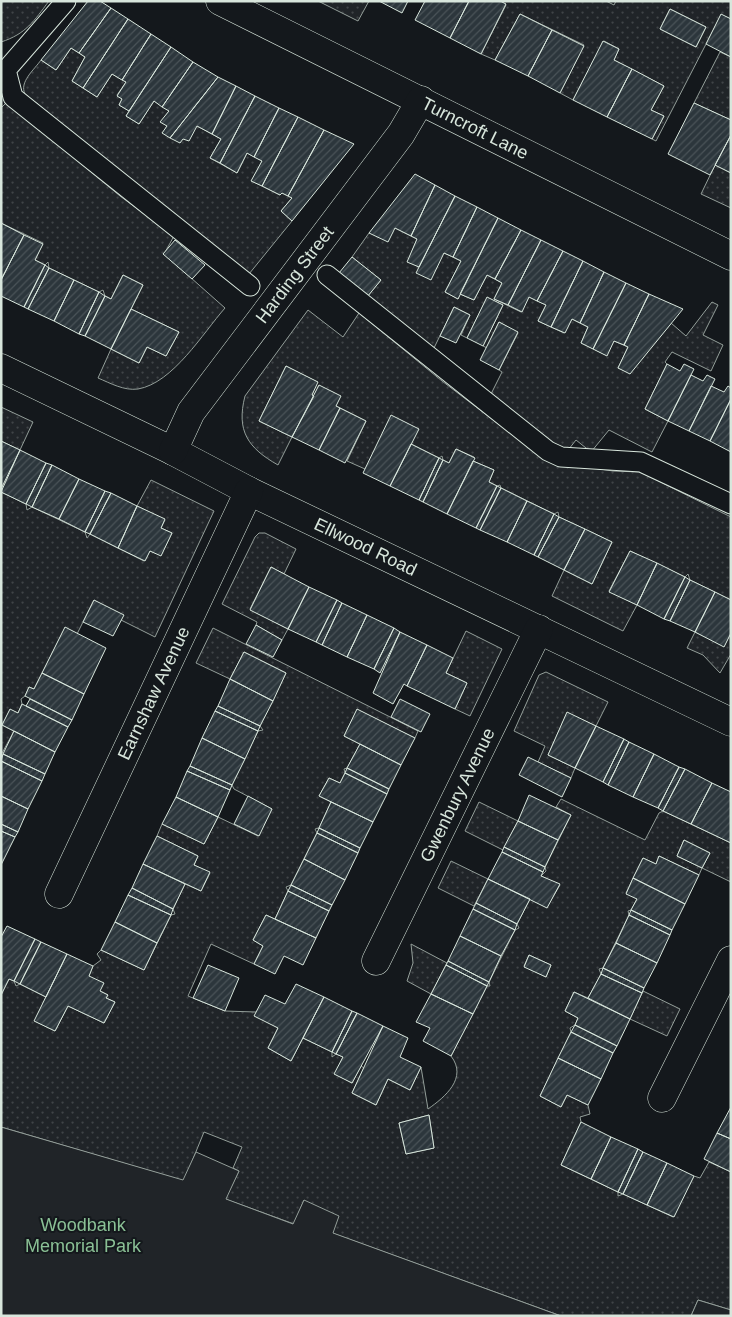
<svg xmlns="http://www.w3.org/2000/svg" width="732" height="1317" viewBox="0 0 732 1317" font-family="Helvetica,sans-serif">
<style>
.grass{fill:url(#grass-dots);stroke:#939e99;fill-rule:evenodd}
.park{fill:#202428;stroke:#939e99}
.building{fill:url(#building-hatch);stroke:#d8e6dc}
.lines{fill:none;stroke-linecap:round;stroke-linejoin:round}
.service-casing{stroke:#d8e6dc;stroke-width:21}
.minor-casing{stroke:#d8e6dc;stroke-width:29}
.service{stroke:#14181c;stroke-width:19}
.minor{stroke:#14181c;stroke-width:28}
.labels{text-anchor:middle;dominant-baseline:central;stroke-width:4;stroke-linejoin:round;paint-order:stroke}
.street-label{font-size:18px;fill:#d8e6dc;stroke:#14181c}
.park-label{font-size:18px;fill:#8ac095;stroke:#14181c}
</style>
<defs>
<pattern id="grass-dots" width="8" height="8" patternUnits="userSpaceOnUse" patternTransform="scale(1.25)"><rect width="8" height="8" fill="#202428"/><path d="M2 2h.1M6 6h.1" fill="none" stroke="#404447" stroke-width="1.8" stroke-linecap="round"/></pattern>
<pattern id="building-hatch" width="6" height="6" patternUnits="userSpaceOnUse" patternTransform="scale(1.25)"><rect width="6" height="6" fill="#2c363c"/><path d="M-1 1l2-2M0 6l6-6M5 7l2-2" fill="none" stroke="#4a5358"/></pattern>
</defs>
<rect width="100%" height="100%" fill="#14181c"/>
<path class="grass" d="M1,1H49C34,21 26,34 1,42Z
M318,1H369L358,21Z
M500,1H606L614,5L616,1H731V19L721,15L656,141L652,139L664,116L651,110L664,86L614,60L619,49L604,41L573,100L560,93L584,45L520,14L495,60L481,54L506,5ZM670,9L706,27L696,47L660,29Z
M71,48L85,57L72,81L97,97L112,74L126,82L117,95L122,99L119,105L129,111L126,116L139,124L154,101L169,111L161,122L167,126L163,133L183,139L197,126L221,139L210,158L237,173L247,153L262,161L252,181L280,195L282,193L292,198L281,211L292,221L249,274L25,94C19,82 34,70 41,60L56,70Z
M720,52L731,57V120L694,103Z
M7,102L120,196L174,236L164,254L225,308C203,333 173,383 138,389C124,391 110,383 98,378L111,349L139,363L147,347L166,356L179,332L131,309L143,285L123,275L111,299L105,296L103,290L99,292L49,268L48,262L45,265L35,260L43,243L1,223V108Z
M715,165L731,173V208L701,194Z
M395,228L417,239L408,261L419,267L444,253L461,261L445,292L458,299L460,294L474,300L487,275L502,283L494,299L521,312L529,297L546,305L538,321L564,333L572,319L588,327L581,343L606,355L614,341L628,347L618,368L630,373L671,323L686,336L712,302L718,305L703,335L723,345L711,371L672,352L665,362L667,364L645,409L668,421L652,452L609,430L591,452L576,440L565,454L490,396L502,372L499,370L518,333L499,322L487,348L483,346L503,305L487,298L467,338L461,335L470,315L454,307L433,350L367,297L381,280L352,257L369,233Z
M308,310L343,337L359,313L442,381L547,461L613,471L640,472L731,517V600L690,580L688,574L685,577L630,551L609,591L637,605L623,631L552,596L564,570L592,584L612,542L559,517L558,512L554,514L501,488L500,485L497,486L489,482L494,470L473,461L474,457L456,449L449,463L443,460L442,456L439,458L411,444L365,469L347,461L366,421L336,406L319,385L314,396L312,395L317,382L286,366L259,421L292,437L278,465C248,448 236,431 245,396Z
M1,407L33,422L20,450L1,441Z
M151,480L214,511L155,637L121,620L94,600L77,634L65,628L34,689L29,687L25,696L21,699L22,704L18,713L10,710L2,725L14,731L1,755V492L26,504L27,510L32,507L85,532L87,538L90,534L144,561L150,551L161,555L172,533L161,528L165,520L137,506Z
M259,533H265L296,549L284,574L271,567L250,609L288,629L282,640L256,625L257,622L222,604L255,537Z
M213,628L418,731L415,738L357,710L344,736L360,744L347,768L344,769L345,773L340,783L329,778L319,796L331,802L319,828L315,829L317,833L291,885L286,887L288,891L275,919L266,915L253,940L263,946L254,964L211,944L188,996L225,1011L256,1012L278,1028L268,1048L291,1061L303,1038L332,1052V1057L336,1054L343,1057L335,1074L352,1083L361,1066L364,1068L352,1093L376,1105L388,1079L410,1090L421,1067L428,1109C445,1097 468,1078 451,1056L487,986H490L489,982L515,930L519,928L517,924L530,899L547,907L560,885L541,876L546,871L545,867L571,815L556,807L561,799L645,840L659,813L663,811L731,843V882L702,868L699,875L659,856L656,864L643,858L626,893L637,899L631,910L628,911L629,915L603,968L599,969L601,974L588,998L574,992L565,1011L578,1018L575,1025L570,1028L571,1032L540,1096L561,1107L567,1095L588,1105L590,1114L580,1117L581,1122L561,1165L618,1192V1196L623,1194L673,1217L694,1176L700,1178L709,1162L731,1172V1310L698,1300L691,1316H561L332,1233L304,1200L294,1224L225,1199L239,1171L233,1168L242,1147L204,1132L184,1181L1,1127V995L9,979L14,981L16,986L20,984L46,997L35,1021L55,1031L68,1006L104,1023L115,1002L106,998L108,995L100,991L89,976L93,966L101,960L97,954L101,950L144,970L171,915L175,914L173,909L185,884L201,891L210,873L194,865L198,856L157,836L162,824L204,844L218,817L258,836L272,809L234,789L232,785L258,731L263,730L260,726L286,673L244,652L230,679L196,663ZM684,840L710,853L702,868L677,856ZM529,955L551,965L546,977L524,966ZM429,1115L434,1148L406,1154L399,1123Z
M466,631L502,649L470,716L455,709L467,683L446,673Z
M695,632L724,646L731,633V654L720,673L703,655L687,648Z
M546,672L608,702L596,726L567,713L548,755L575,768L571,778L538,762L545,746L514,731L539,675Z
M479,802L518,821L503,850L465,831Z
M451,861L488,879L474,906L438,888Z
M411,944L447,963L431,994L407,981L413,963Z
M643,991L680,1009L667,1036L630,1019Z"/>
<path class="park" d="M1,1127L183,1180L196,1152L239,1171L226,1199L293,1224L304,1200L339,1216L333,1233L561,1316H1Z
M698,1300L731,1310V1316H691Z"/>
<path class="building" d="M88,1H100L111,8L79,53L71,48L56,70L41,60Z
M379,1H408L402,13Z
M425,1H469L450,38L415,20Z
M469,1H500L506,4L481,54L450,38Z
M111,8L128,19L83,88L72,81L85,57L79,53Z
M670,9L706,27L696,47L660,29Z
M520,14L552,30L528,76L495,60Z
M721,14L731,19V57L706,44Z
M128,19L151,34L122,80L112,74L97,97L83,88Z
M552,30L584,46L560,93L528,76Z
M151,34L171,47L129,111L119,105L122,99L117,96L126,82L122,80Z
M603,41L619,49L614,60L632,69L607,117L573,100Z
M171,47L193,62L162,107L154,101L139,124L126,116Z
M193,62L218,77L170,138L162,133L167,126L160,122L169,111L162,107Z
M632,69L664,86L651,110L664,116L652,139L607,117Z
M218,77L236,86L212,134L197,126L189,141L183,139L180,143L170,138Z
M236,86L255,96L220,163L210,158L221,139L212,134Z
M255,96L279,108L254,157L247,153L237,173L220,163Z
M694,103L731,120V135L710,175L668,154Z
M279,108L298,117L262,186L251,181L262,161L254,157Z
M298,117L324,130L288,196L282,193L280,195L262,186Z
M324,130L354,144L292,221L281,211L292,198L288,196Z
M731,135V173L715,165Z
M415,174L435,185L411,236L395,228L388,242L369,233Z
M435,185L455,196L419,267L407,262L417,239L411,236Z
M455,196L477,207L453,257L444,253L431,280L416,273Z
M477,207L498,218L458,299L445,292L461,261L453,257Z
M498,218L521,230L495,279L487,275L474,300L460,294Z
M1,223L24,235L1,280Z
M521,230L541,240L508,305L494,299L502,283L495,279Z
M24,235L43,244L35,260L45,265L24,307L1,296V280Z
M175,240L205,265L192,279L163,254Z
M541,240L563,251L537,301L529,297L522,312L508,305Z
M563,251L583,261L551,327L538,321L546,305L537,301Z
M352,257L381,280L367,297L339,273Z
M583,261L604,272L580,323L572,319L565,333L551,327Z
M45,265L49,268L28,309L24,307Z
M49,268L74,280L54,321L28,309Z
M604,272L626,283L593,349L581,343L588,327L580,323Z
M123,275L143,285L111,349L85,336L105,296L111,299Z
M74,280L99,292L79,334L54,321Z
M626,283L649,294L624,345L614,341L607,356L593,349Z
M99,292L105,296L85,336L79,334Z
M649,294L683,309L630,374L618,368L628,347L624,345Z
M487,297L503,305L483,346L467,338Z
M454,307L470,315L456,343L440,336Z
M131,309L179,332L166,356L147,347L139,363L111,349Z
M499,322L518,332L499,370L480,360Z
M667,364L680,371L684,364L694,369L668,421L645,409Z
M286,366L318,382L312,395L314,396L292,437L259,421Z
M691,375L703,381L707,375L715,379L689,431L668,421Z
M319,385L341,396L336,406L340,408L319,450L292,437Z
M711,386L724,392L728,386L731,388V399L710,441L689,431Z
M731,399V452L710,441Z
M340,408L366,421L345,463L319,450Z
M391,415L419,429L390,486L363,473Z
M1,441L20,450L1,489Z
M411,444L439,458L419,500L390,486Z
M456,449L475,458L447,514L423,502L443,460L449,463Z
M20,450L46,463L26,504L1,492Z
M439,458L443,460L423,502L419,500Z
M473,461L494,470L489,482L497,486L476,528L447,514Z
M46,463L52,465L32,507L26,504Z
M52,465L79,479L59,519L32,507Z
M79,479L105,491L85,532L59,519Z
M497,486L501,488L480,530L476,528Z
M501,488L527,501L507,542L480,530Z
M105,491L111,493L90,534L85,532Z
M111,493L137,506L118,548L90,534Z
M527,501L554,514L534,555L507,542Z
M137,506L165,519L161,528L172,533L161,556L150,551L145,561L118,548Z
M554,514L559,517L538,557L534,555Z
M559,517L585,529L564,570L538,557Z
M585,529L612,542L592,584L564,570Z
M630,551L657,563L637,605L609,592Z
M657,563L685,577L664,619L637,605Z
M271,567L309,587L288,629L250,610Z
M685,577L690,580L670,621L664,619Z
M690,580L715,592L695,632L670,621Z
M309,587L337,600L316,642L288,629Z
M715,592L731,600V633L724,647L695,632Z
M94,600L124,615L113,636L83,622Z
M337,600L342,603L322,645L316,642Z
M342,603L367,615L347,657L322,645Z
M367,615L394,628L374,669L347,657Z
M256,625L282,640L273,657L246,644Z
M65,627L106,648L84,694L42,673Z
M394,628L400,632L380,673L374,669Z
M400,632L427,645L407,686L404,684L393,704L373,693Z
M427,645L453,658L446,673L467,683L455,709L407,686Z
M244,652L286,673L273,701L230,679Z
M42,673L84,694L72,720L25,696L29,687L34,689Z
M230,679L273,701L260,726L218,706Z
M30,699L72,720L68,727L26,706Z
M400,699L430,714L421,732L391,717Z
M22,704L68,727L55,752L2,725L10,709L18,713Z
M218,706L260,726L258,731L215,711Z
M357,709L415,738L401,765L344,736Z
M215,711L258,731L245,759L202,738Z
M567,712L596,726L575,768L548,755Z
M596,726L624,739L603,782L575,768Z
M14,731L55,752L45,774L3,754Z
M202,738L245,759L232,785L190,766Z
M624,739L629,742L608,785L603,782Z
M629,742L654,754L633,797L608,785Z
M360,744L401,765L389,789L347,768Z
M3,754L45,774L42,781L1,761Z
M654,754L679,767L658,808L633,797Z
M528,757L571,778L562,797L519,775Z
M1,761L42,781L28,809L1,796Z
M190,766L232,785L230,790L187,771Z
M679,767L685,769L663,811L658,808Z
M347,768L389,789L387,794L345,773Z
M685,769L712,783L691,824L663,811Z
M187,771L230,790L218,817L176,797Z
M345,773L387,794L373,822L319,796L329,778L340,783Z
M712,783L731,792V843L691,824Z
M529,795L571,815L558,840L518,821Z
M1,796L28,809L18,832L1,824Z
M248,796L272,809L259,836L234,824Z
M176,797L218,817L204,844L162,824Z
M331,802L373,822L360,848L319,828Z
M518,821L558,840L545,867L504,847Z
M1,824L18,832L15,837L1,831Z
M319,828L360,848L358,853L317,833Z
M1,831L15,837L1,865Z
M317,833L358,853L345,880L304,859Z
M157,836L198,856L194,865L210,872L201,891L143,864Z
M684,840L710,853L702,868L677,856Z
M504,847L545,867L543,872L502,852Z
M502,852L543,872L541,876L560,884L547,908L488,879Z
M659,856L699,875L685,904L633,878L643,858L656,864Z
M304,859L345,880L332,905L291,885Z
M143,864L185,884L173,909L132,888Z
M633,878L685,904L672,930L631,910L637,899L626,894Z
M488,879L530,899L517,924L476,903Z
M291,885L332,905L329,911L288,891Z
M132,888L173,909L171,915L128,895Z
M288,891L329,911L316,938L275,919Z
M128,895L171,915L157,943L115,922Z
M476,903L517,924L515,930L473,909Z
M473,909L515,930L501,956L460,936Z
M631,910L672,930L670,935L629,915Z
M266,915L316,938L303,965L284,956L275,974L254,964L263,946L253,940Z
M629,915L670,935L657,963L616,943Z
M115,922L157,943L144,970L101,950Z
M7,926L35,939L14,981L9,979L1,995V937Z
M460,936L501,956L489,982L448,961Z
M35,939L41,942L20,984L14,981Z
M41,942L67,954L46,997L20,984Z
M616,943L657,963L644,988L603,968Z
M67,954L93,966L89,976L104,983L100,991L108,995L106,998L115,1002L104,1023L68,1006L55,1031L34,1021Z
M529,955L551,965L546,977L524,967Z
M448,961L489,982L487,986L446,965Z
M208,965L239,978L225,1011L193,998Z
M446,965L487,986L473,1014L431,994Z
M603,968L644,988L642,993L601,974Z
M601,974L642,993L630,1019L588,998Z
M296,984L324,997L291,1061L268,1048L278,1028L254,1016L265,995L285,1004Z
M574,992L630,1019L617,1046L575,1025L578,1018L565,1011Z
M431,994L473,1014L451,1056L423,1041L430,1028L416,1022Z
M324,997L352,1011L332,1052L303,1038Z
M352,1011L357,1013L336,1054L332,1052Z
M357,1013L383,1026L352,1083L334,1074L343,1057L336,1054Z
M575,1025L617,1046L613,1053L571,1032Z
M383,1026L408,1038L400,1057L421,1067L410,1090L388,1079L376,1105L352,1093Z
M571,1032L613,1053L601,1079L558,1058Z
M558,1058L601,1079L588,1105L567,1095L561,1107L540,1096Z
M731,1107V1139L717,1133Z
M429,1115L434,1148L406,1154L399,1123Z
M581,1122L611,1137L591,1179L561,1165Z
M717,1133L731,1139V1172L704,1159Z
M611,1137L638,1149L618,1192L591,1179Z
M638,1149L643,1152L623,1194L618,1192Z
M643,1152L667,1163L647,1205L623,1194Z
M667,1163L694,1176L674,1217L647,1205Z"/>
<g class="lines">
<g class="service-casing">
<path id="service" d="M66,1L6,70L13,97L250,286
M327,275L548,451L561,457L641,462L731,504"/>
</g>
<g class="minor-casing">
<g id="minor">
<path id="s1" d="M220,1L731,256"/>
<path id="s2" d="M1,368L173,451L249,491L731,722"/>
<path id="s3" d="M173,451L191,412L401,134L421,100"/>
<path id="s4" d="M59,894L249,491"/>
<path id="s5" d="M376,961L539,629"/>
<path d="M662,1098L731,960"/>
</g>
</g>
<use href="#service" class="service"/>
<use href="#minor" class="minor"/>
</g>
<g class="labels">
<g class="street-label">
<text stroke="none"><textPath href="#s1" startOffset="285">Turncroft Lane</textPath></text>
<text stroke="none"><textPath href="#s3" startOffset="215">Harding Street</textPath></text>
<text stroke="none"><textPath href="#s2" startOffset="406">Ellwood Road</textPath></text>
<text stroke="none"><textPath href="#s4" startOffset="222">Earnshaw Avenue</textPath></text>
<text stroke="none"><textPath href="#s5" startOffset="185">Gwenbury Avenue</textPath></text>
</g>
<g class="park-label">
<text x="83" y="1225">Woodbank<tspan x="83" dy="21">Memorial Park</tspan></text>
</g>
</g>
<rect width="732" height="1317" fill="none" stroke="#d8e6dc" stroke-width="5"/>
</svg>
